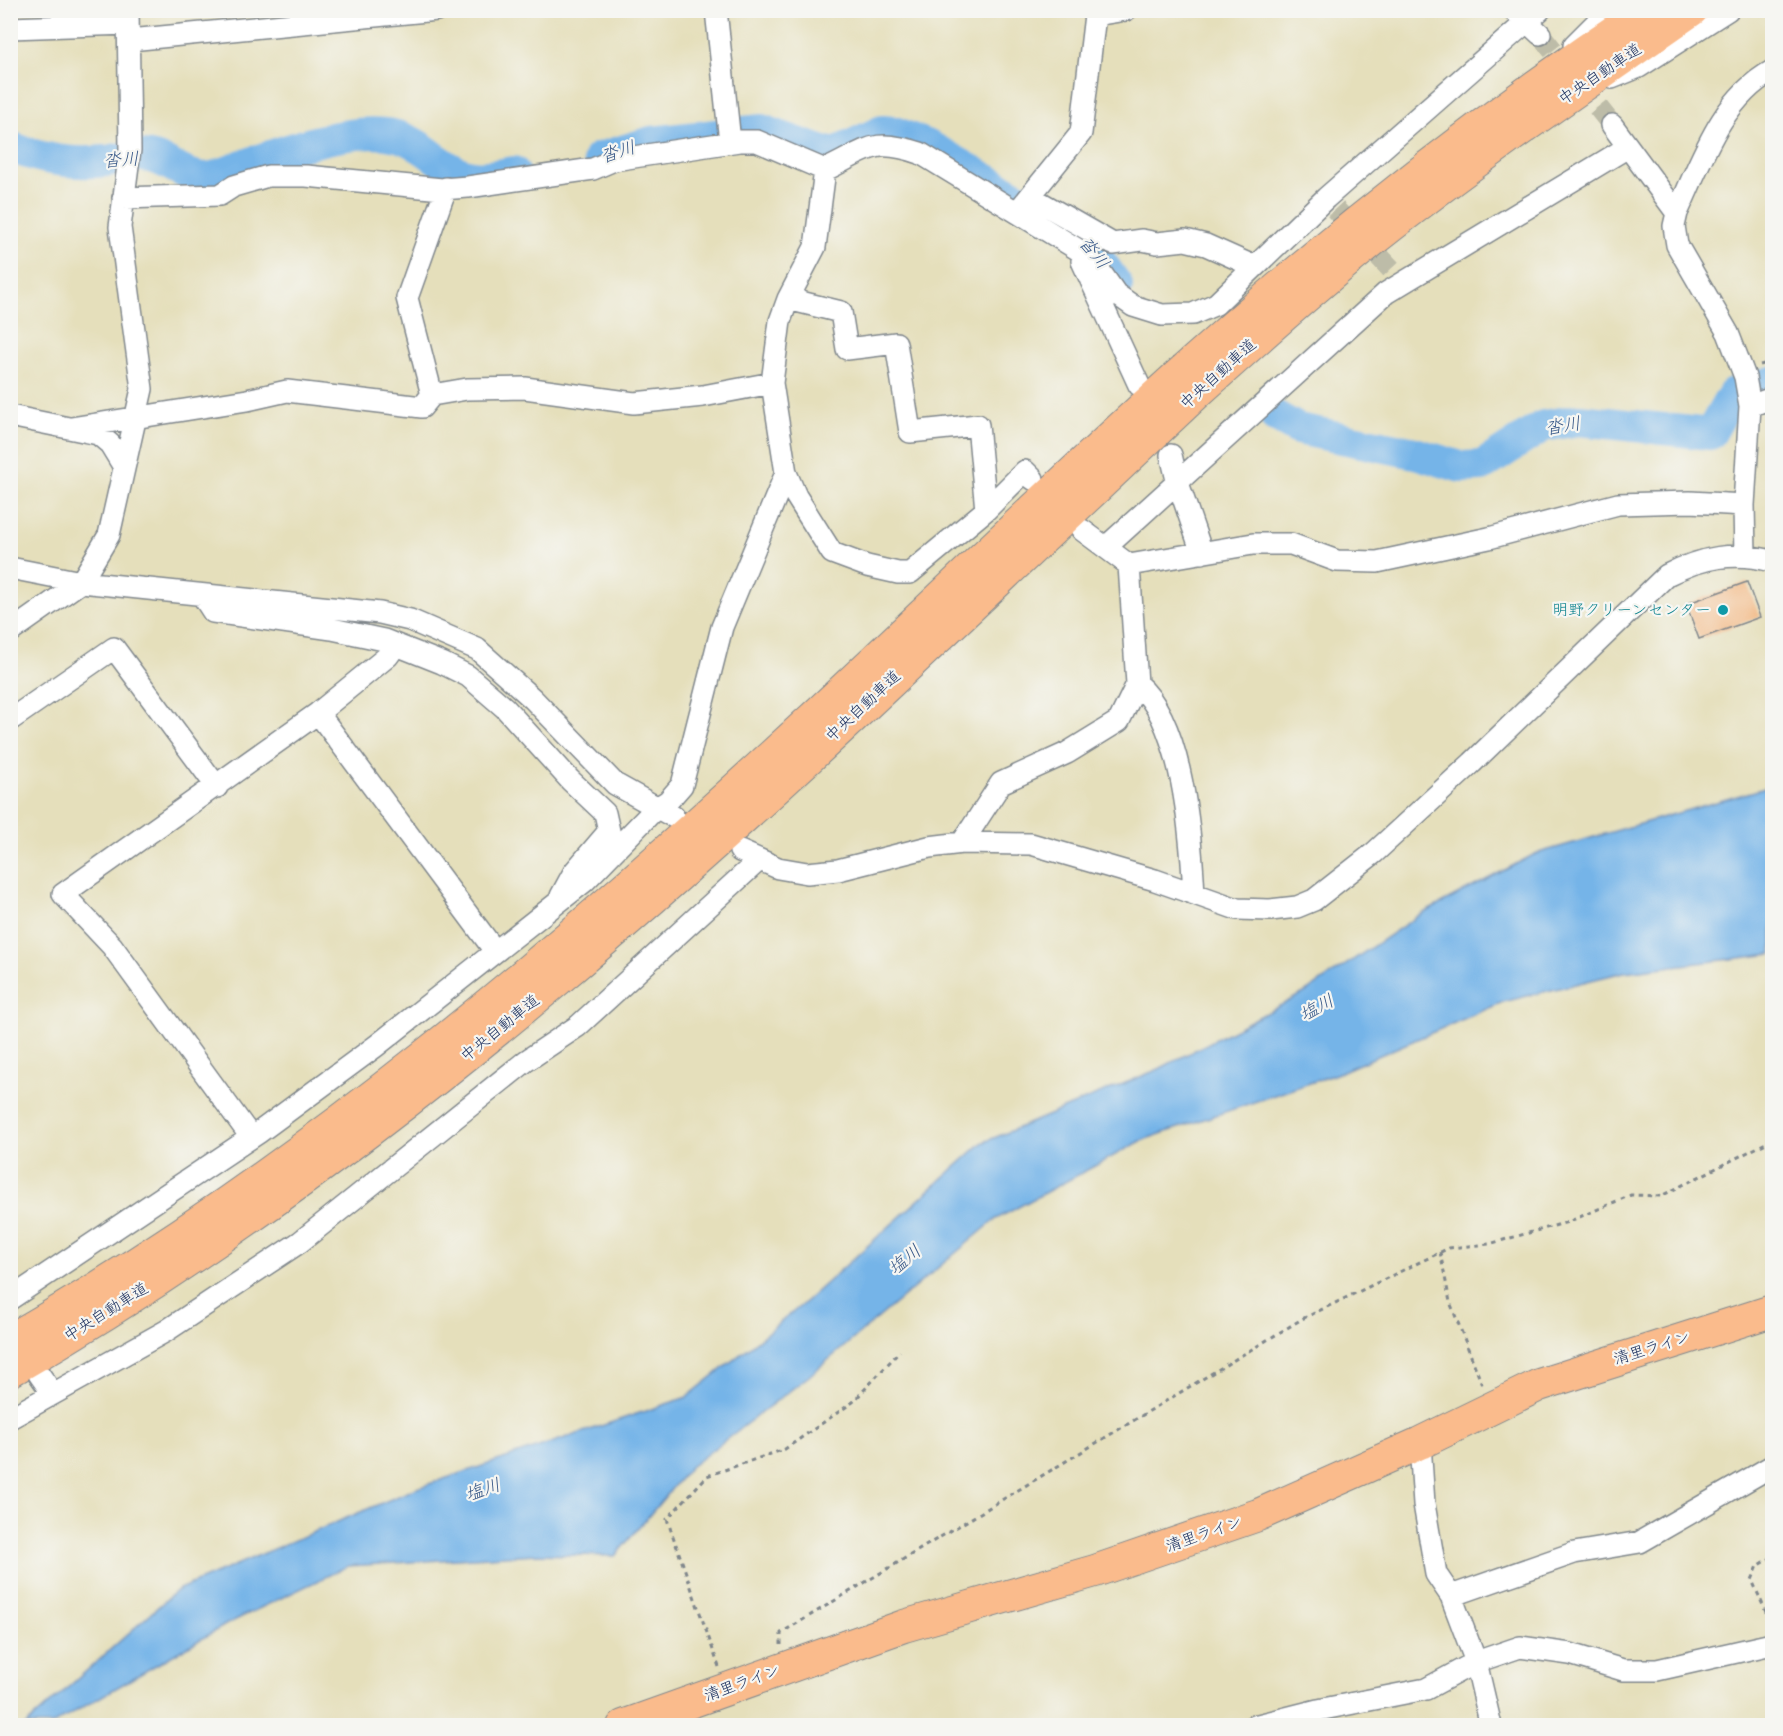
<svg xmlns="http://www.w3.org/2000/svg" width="1783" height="1736" viewBox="0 0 1783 1736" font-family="'Comic Neue','Klee One',sans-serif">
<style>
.water{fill:#74b4e8;stroke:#4872a3;stroke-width:1.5}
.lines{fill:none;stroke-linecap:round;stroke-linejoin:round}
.river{stroke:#74b4e8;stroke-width:32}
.building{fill:#f2b37a}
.minor-tunnel{stroke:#bdbca8;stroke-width:21;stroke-dasharray:21 10;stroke-linecap:butt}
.minor-casing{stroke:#80878c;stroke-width:24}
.highway-casing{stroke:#80878c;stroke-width:34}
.path{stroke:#80878c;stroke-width:3;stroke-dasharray:4.5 4.5;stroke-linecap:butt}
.minor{stroke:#fff;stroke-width:21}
.highway{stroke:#fabb8c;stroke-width:32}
.culture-dot{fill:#0f9aa8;stroke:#f6f6f2;stroke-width:2}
.labels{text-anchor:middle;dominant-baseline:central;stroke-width:4.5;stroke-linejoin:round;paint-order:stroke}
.street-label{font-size:16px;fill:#1b2f5e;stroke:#f6f6f2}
.culture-label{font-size:16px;fill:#0d838f;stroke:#f6f6f2;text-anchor:end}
.water-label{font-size:18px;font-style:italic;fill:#365787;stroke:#f6f6f2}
</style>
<rect width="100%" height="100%" fill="#f6f6f2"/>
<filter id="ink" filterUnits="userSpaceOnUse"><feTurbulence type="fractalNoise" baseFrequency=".0167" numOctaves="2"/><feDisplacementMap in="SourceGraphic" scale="12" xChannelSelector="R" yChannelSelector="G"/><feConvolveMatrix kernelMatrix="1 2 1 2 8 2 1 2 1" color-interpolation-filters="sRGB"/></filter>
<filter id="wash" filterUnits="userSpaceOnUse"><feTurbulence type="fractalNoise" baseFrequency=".008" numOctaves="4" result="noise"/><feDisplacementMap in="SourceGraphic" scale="24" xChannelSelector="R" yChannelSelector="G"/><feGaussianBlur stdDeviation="1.35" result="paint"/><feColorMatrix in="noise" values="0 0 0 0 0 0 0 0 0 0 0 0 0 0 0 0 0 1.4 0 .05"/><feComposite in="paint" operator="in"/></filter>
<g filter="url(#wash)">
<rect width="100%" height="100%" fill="#e5dfbb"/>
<path class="water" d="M1772,786V954L1624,972L1503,1002L1336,1074L1143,1140L996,1219L809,1376L690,1467L615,1556L536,1554L348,1566L227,1624L52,1725H26L177,1590L417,1488L687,1397L803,1304L982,1143L1159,1069L1304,993L1418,916L1535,854Z"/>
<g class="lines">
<path class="river" d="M10,147C42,159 71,165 105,161C117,160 130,155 142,156C168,157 184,180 211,178C260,160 344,123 397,136C425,143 445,173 473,176C486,178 502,174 514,172
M599,158L651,142L762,130L826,153L840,151L882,131L895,132L931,147L1081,234L1117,285
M1275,416L1298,429L1415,453L1461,467L1482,466L1543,426L1579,420L1710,434L1733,394L1772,382"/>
</g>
<g id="blocks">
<path class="building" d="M1747,582L1760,617L1699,639L1686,604Z"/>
</g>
</g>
<g filter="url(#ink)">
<use href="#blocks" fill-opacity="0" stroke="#80878c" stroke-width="1.5"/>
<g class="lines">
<path class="minor-tunnel" d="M1540,34L1612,125
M1335,209L1391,269"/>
<g class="minor-casing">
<path id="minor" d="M716,10L730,142
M1514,10L1540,34
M10,28L128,24
M130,40L437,10
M1574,45L1595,24L1614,10
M1612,78L1639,67L1728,10
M1612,125L1677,213
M825,170L815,247L788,299L780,321L772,383L786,473L796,496L832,553L867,566L898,573H910L986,510
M1031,197L1113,244L1142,240L1157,243L1185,240L1206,245L1253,266
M123,198L220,195L234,186L268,176H306L442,189L468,187L593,169L614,160L739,141H757L825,170C868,150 872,137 920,153L1077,249L1097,267L1116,294L1133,306L1162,315L1193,314L1216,304L1326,198L1540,10
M1018,211L1081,133L1095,15L1126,10
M1082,261L1139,385
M788,299L841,312L847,349L896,343L910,432L978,425L986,510L1025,471L1033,479
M432,395L407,298L446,188
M1750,406L1772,398
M10,416L98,434L110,444L124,467
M71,428L247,400L287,391L422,407L432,395L467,389L525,388L634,403L703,396L772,383
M1171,455L1177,480L1202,553
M1082,530L1129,565L1253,544H1291L1337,561L1377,562L1489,538L1618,504L1690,502L1744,505
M1106,547L1386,293L1628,147
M1745,556L1744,505L1750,406L1745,377L1728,333L1677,245L1674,226L1677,213C1701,162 1720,100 1772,71
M10,568L81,582L380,613L410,620L477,649L533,699L615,784L674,817
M202,595L213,612L332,629L384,640L442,663L468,676L505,708L570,780L605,813L609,831L574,872L561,896
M10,632L81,582L109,535L142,389L120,227L130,150L128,10
M1137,684C1183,722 1191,836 1194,894
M318,713L495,951
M10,720L114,648L217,787
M962,843L1001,783L1067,753L1119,721L1137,684L1129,565
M740,851L778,868L807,873L838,870L929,847L962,843L1031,844L1155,880L1237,909L1270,910L1297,907L1314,900L1374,853L1472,763L1667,575C1702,557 1734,551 1772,561
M251,1137L112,946L63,894L318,713L388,656L396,645
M10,1299L258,1133L376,1046L585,881L655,809L668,801L682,785L722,627L786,473
M39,1374L53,1394
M10,1418L166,1331L300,1242L526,1061L578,1026L758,861
M1420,1443L1424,1504L1436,1574L1451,1596L1476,1662L1491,1726
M1451,1596L1574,1553L1640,1542L1772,1466
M1254,1726L1318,1710L1426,1689L1476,1662L1520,1647L1570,1654L1623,1670H1657L1772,1644"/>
</g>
<g class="highway-casing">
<path id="highway" d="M10,1340C302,1173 560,952 806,724C930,609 1051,490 1177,376C1324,244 1480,120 1645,10
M10,1371C459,1113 824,743 1198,392C1257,339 1316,286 1377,237C1479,156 1586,84 1692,10
M623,1726L904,1626L1095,1571L1258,1515L1420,1443L1539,1385L1772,1311"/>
</g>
<path class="path" d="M1760,365L1772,362
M1440,1252L1450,1302L1483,1387
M1772,1557L1758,1566L1752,1580L1772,1626
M781,1645V1633L1302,1319L1449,1248L1489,1244L1568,1222L1631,1195L1661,1196L1772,1140
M719,1667L667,1519L707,1476L785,1449L853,1402L900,1351"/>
<use href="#minor" class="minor"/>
<use href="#highway" class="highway"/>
</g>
</g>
<circle class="culture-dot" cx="1723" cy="610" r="6"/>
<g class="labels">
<g class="street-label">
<text transform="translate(1600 74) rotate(-34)">中央自動車道</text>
<text transform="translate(1218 374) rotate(-42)">中央自動車道</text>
<text transform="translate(863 706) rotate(-43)">中央自動車道</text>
<text transform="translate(500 1028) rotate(-39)">中央自動車道</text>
<text transform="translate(106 1312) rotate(-32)">中央自動車道</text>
<text transform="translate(1652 1348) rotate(-17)">清里ライン</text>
<text transform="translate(1204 1534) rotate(-19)">清里ライン</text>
<text transform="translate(742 1683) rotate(-20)">清里ライン</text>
</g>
<g class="culture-label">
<text x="1711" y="610">明野クリーンセンター</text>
</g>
<g class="water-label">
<text transform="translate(618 152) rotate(-17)">沓川</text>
<text transform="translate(121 160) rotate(-4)">沓川</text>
<text transform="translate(1094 253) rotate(51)">沓川</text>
<text transform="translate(1563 426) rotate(-9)">沓川</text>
<text transform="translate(1317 1008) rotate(-28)">塩川</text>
<text transform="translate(905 1260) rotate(-40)">塩川</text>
<text transform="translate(483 1490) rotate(-19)">塩川</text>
</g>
</g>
<rect width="1783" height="1736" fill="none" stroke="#f6f6f2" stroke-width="36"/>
</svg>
